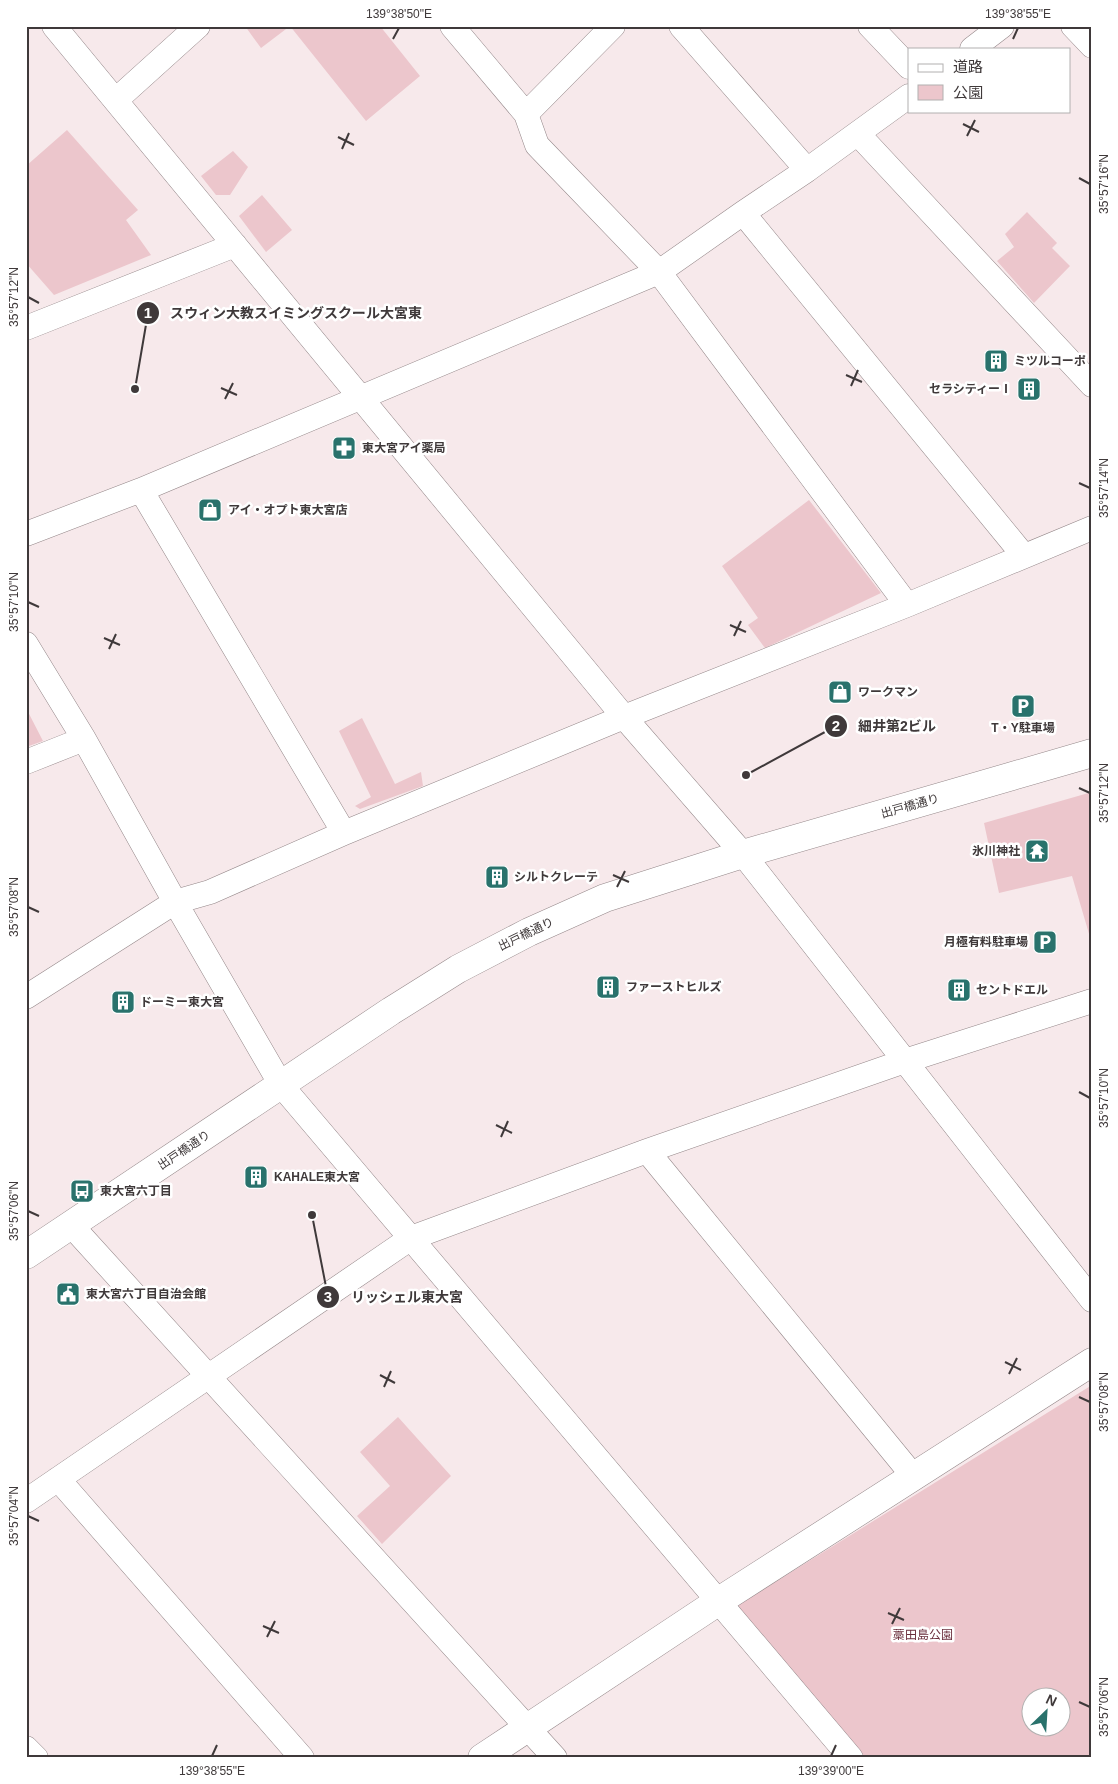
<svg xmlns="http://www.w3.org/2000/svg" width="1118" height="1784" viewBox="0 0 1118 1784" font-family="Helvetica,'Noto Sans JP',sans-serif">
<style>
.green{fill:#ecc6cc;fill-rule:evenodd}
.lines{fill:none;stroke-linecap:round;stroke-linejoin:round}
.minor-casing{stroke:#948789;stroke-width:25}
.tertiary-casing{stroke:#948789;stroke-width:29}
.minor{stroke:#fff;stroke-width:24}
.tertiary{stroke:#fff;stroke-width:28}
.ticks{fill:none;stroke:#3f393a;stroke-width:2}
.labels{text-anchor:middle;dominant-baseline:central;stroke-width:5;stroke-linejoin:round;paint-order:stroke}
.poi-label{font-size:12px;font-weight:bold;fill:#3f393a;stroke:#fff;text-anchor:start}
.street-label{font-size:12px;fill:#3f393a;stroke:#fff}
.park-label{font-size:12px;fill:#6a2e3c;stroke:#fff}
.leader{fill:none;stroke:#3f393a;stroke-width:2}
.callout-dot{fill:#3f393a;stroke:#fff;stroke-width:2}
.mark-label{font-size:15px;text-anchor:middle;font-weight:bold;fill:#fff}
.callout-label{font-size:14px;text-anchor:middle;font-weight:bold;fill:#3f393a;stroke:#fff;stroke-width:5;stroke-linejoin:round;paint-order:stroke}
.neatline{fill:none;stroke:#3f393a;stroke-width:2}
.ticks-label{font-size:12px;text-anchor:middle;fill:#3f393a}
</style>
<rect width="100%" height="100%" fill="#f7e9eb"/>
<path class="green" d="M245,26H380L420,76L366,121L290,26L261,48Z
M67,130L138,210L126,220L151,255L54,295L26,263V166Z
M233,151L248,167L230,195H216L201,176Z
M262,195L292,230L266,252L239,216Z
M1027,212L1057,243L1052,248L1070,266L1034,303L997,261L1014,247L1005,234Z
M809,500L881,593L765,648L748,625L758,618L722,566Z
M26,708L43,741L26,747Z
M362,718L395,784L421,772L423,786L360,809L355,806L371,797L339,731Z
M1092,792V944L1072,876L999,893L984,823Z
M1092,1385V1758H860L735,1607ZM1030,1696H1060V1726H1030Z
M398,1417L451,1476L382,1544L357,1516L390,1486L360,1452Z"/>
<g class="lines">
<g class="minor-casing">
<path id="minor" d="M54,26L624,717L743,854L1092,1300
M452,26L526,114L537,145L659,272L907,605
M681,26L807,170
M870,26L909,67
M1073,26L1092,46
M972,49L1002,26
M116,100L198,26
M526,114L613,26
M858,134L1092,385
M743,213L1024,556
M26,328L235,245
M141,490L344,833
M26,534L141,490L659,272L743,213L807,170L909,96
M26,644L84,739L175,902L281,1085L851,1758
M26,762L84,739
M26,997L175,902L210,892L344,833L624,717L907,605L1092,528
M647,1151L914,1477
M71,1225L555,1758
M58,1479L302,1758
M26,1501L411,1238L647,1151L905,1061L1092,1001
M26,1748L36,1758"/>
</g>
<g class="tertiary-casing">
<path id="tertiary" d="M26,1255L391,1011L458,969L529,932L605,898L743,854L1092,753
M482,1758L719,1601L1092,1362"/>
</g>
<use href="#minor" class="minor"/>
<use href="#tertiary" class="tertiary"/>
</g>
<path class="ticks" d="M393,39L399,28M1013,39L1018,28M963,124L979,132M967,136L975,120M338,137L354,145M342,149L349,133M1079,178L1090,184M28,297L39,303M846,375L862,382M851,386L858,370M221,388L237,395M225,399L233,383M1079,483L1090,488M28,602L39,607M730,625L746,632M734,636L741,621M104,638L120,645M109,649L116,634M1079,788L1090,793M613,875L629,882M617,887L625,871M28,907L39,912M1079,1092L1090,1098M496,1125L512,1133M501,1137L508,1121M28,1211L39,1216M1005,1362L1021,1370M1009,1374L1017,1358M380,1375L395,1383M384,1387L391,1371M1079,1397L1090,1402M28,1516L39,1521M888,1613L904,1620M892,1624L900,1608M263,1626L279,1633M267,1637L275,1621M1079,1702L1090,1707M212,1756L217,1745M831,1756L836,1745"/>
<defs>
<g id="building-square" transform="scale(1.25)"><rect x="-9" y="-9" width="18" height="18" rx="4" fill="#29726c" stroke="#fff"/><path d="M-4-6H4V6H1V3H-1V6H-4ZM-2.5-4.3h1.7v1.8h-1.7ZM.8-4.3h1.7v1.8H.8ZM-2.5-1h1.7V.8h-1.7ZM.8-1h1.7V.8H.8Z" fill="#fff"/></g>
<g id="pharmacy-square" transform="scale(1.25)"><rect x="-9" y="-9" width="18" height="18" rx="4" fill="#29726c" stroke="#fff"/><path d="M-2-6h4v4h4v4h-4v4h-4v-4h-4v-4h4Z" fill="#fff"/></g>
<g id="shop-square" transform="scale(1.25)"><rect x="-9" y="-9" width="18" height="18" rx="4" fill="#29726c" stroke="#fff"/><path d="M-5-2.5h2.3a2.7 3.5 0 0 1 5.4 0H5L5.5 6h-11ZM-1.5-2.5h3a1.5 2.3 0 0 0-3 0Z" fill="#fff"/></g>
<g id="parking-square" transform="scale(1.25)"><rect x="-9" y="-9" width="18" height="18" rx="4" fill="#29726c" stroke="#fff"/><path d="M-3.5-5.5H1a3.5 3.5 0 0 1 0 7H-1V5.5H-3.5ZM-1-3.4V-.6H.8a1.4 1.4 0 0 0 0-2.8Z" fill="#fff"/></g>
<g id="temple-square" transform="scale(1.25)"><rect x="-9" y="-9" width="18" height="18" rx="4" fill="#29726c" stroke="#fff"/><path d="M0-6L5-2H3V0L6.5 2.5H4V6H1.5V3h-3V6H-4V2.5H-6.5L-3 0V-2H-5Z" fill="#fff"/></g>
<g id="bus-square" transform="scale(1.25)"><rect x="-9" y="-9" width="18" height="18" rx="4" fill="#29726c" stroke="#fff"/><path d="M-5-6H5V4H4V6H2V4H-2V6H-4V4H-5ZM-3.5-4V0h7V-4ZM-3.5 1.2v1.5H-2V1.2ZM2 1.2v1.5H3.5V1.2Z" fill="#fff"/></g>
<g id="civic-square" transform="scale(1.25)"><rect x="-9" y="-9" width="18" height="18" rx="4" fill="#29726c" stroke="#fff"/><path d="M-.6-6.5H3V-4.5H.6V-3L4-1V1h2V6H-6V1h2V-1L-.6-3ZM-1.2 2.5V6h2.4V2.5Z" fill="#fff"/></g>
</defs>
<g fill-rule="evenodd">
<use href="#building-square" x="996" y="361"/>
<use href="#building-square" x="1029" y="389"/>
<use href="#pharmacy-square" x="344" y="448"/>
<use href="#shop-square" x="210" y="510"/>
<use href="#shop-square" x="840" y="692"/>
<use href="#parking-square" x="1023" y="706"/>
<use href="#temple-square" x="1037" y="851"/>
<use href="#building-square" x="497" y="877"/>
<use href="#parking-square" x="1045" y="942"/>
<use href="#building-square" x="608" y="987"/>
<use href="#building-square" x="959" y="990"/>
<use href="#building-square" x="123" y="1002"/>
<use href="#building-square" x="256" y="1177"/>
<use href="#bus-square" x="82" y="1191"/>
<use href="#civic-square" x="68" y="1294"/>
</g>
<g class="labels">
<g class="poi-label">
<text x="1014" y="361">ミツルコーポ</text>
<text x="1012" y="389" text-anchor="end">セラシティーⅠ</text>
<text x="362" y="448">東大宮アイ薬局</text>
<text x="228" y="510">アイ・オプト東大宮店</text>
<text x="858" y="692">ワークマン</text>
<text x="1023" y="728" text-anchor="middle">T・Y駐車場</text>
<text x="1020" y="851" text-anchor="end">氷川神社</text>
<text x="514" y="877">シルトクレーテ</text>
<text x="1028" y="942" text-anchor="end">月極有料駐車場</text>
<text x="626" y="987">ファーストヒルズ</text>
<text x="976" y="990">セントドエル</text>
<text x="140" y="1002">ドーミー東大宮</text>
<text x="274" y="1177">KAHALE東大宮</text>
<text x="100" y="1191">東大宮六丁目</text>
<text x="86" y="1294">東大宮六丁目自治会館</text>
</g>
<g class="street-label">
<text transform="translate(910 806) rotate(-16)">出戸橋通り</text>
<text transform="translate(526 934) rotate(-26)">出戸橋通り</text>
<text transform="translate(184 1150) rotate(-34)">出戸橋通り</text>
</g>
<g class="park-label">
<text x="923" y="1635">藁田島公園</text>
</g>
</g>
<path class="leader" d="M135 389L148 313M746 775L836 726M312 1215L328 1297"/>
<g class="callout-dot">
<circle cx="135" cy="389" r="5"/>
<circle cx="746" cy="775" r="5"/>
<circle cx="312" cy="1215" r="5"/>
<circle cx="148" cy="313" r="12"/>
<circle cx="836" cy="726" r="12"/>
<circle cx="328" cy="1297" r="12"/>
</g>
<g class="mark-label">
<text x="148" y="318">1</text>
<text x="836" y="731">2</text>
<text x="328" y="1302">3</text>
</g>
<g class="callout-label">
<text x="296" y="318">スウィン大教スイミングスクール大宮東</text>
<text x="897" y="731">細井第2ビル</text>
<text x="407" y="1302">リッシェル東大宮</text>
</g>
<rect width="1118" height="1784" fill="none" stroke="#ffffff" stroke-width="55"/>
<rect x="908" y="48" width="162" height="65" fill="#ffffff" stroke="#b2b0b0"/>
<rect x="918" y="64" width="25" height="8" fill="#ffffff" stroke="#b2b0b0"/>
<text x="953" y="72" font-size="15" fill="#3f393a">道路</text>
<rect x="918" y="85" width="25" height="15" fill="#ecc6cc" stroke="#b2b0b0"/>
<text x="953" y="98" font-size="15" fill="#3f393a">公園</text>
<g transform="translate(1046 1712) rotate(25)"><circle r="24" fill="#ffffff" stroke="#b2b0b0"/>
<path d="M0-4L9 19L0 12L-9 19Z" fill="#29726c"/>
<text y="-8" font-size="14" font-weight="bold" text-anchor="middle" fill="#3f393a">N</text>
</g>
<rect x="28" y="28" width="1062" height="1728" class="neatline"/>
<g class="ticks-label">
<text x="399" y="18">139°38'50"E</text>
<text x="1018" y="18">139°38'55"E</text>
<text transform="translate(1104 184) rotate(-90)" y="4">35°57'16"N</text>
<text transform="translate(14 297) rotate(-90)" y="4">35°57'12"N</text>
<text transform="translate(1104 488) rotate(-90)" y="4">35°57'14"N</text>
<text transform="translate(14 602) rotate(-90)" y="4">35°57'10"N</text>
<text transform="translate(1104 793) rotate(-90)" y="4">35°57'12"N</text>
<text transform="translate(14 907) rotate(-90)" y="4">35°57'08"N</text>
<text transform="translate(1104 1098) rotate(-90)" y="4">35°57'10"N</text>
<text transform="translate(14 1211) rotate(-90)" y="4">35°57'06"N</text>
<text transform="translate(1104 1402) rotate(-90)" y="4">35°57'08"N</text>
<text transform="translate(14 1516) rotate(-90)" y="4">35°57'04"N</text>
<text transform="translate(1104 1707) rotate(-90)" y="4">35°57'06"N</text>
<text x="212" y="1775">139°38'55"E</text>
<text x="831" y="1775">139°39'00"E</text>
</g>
</svg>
